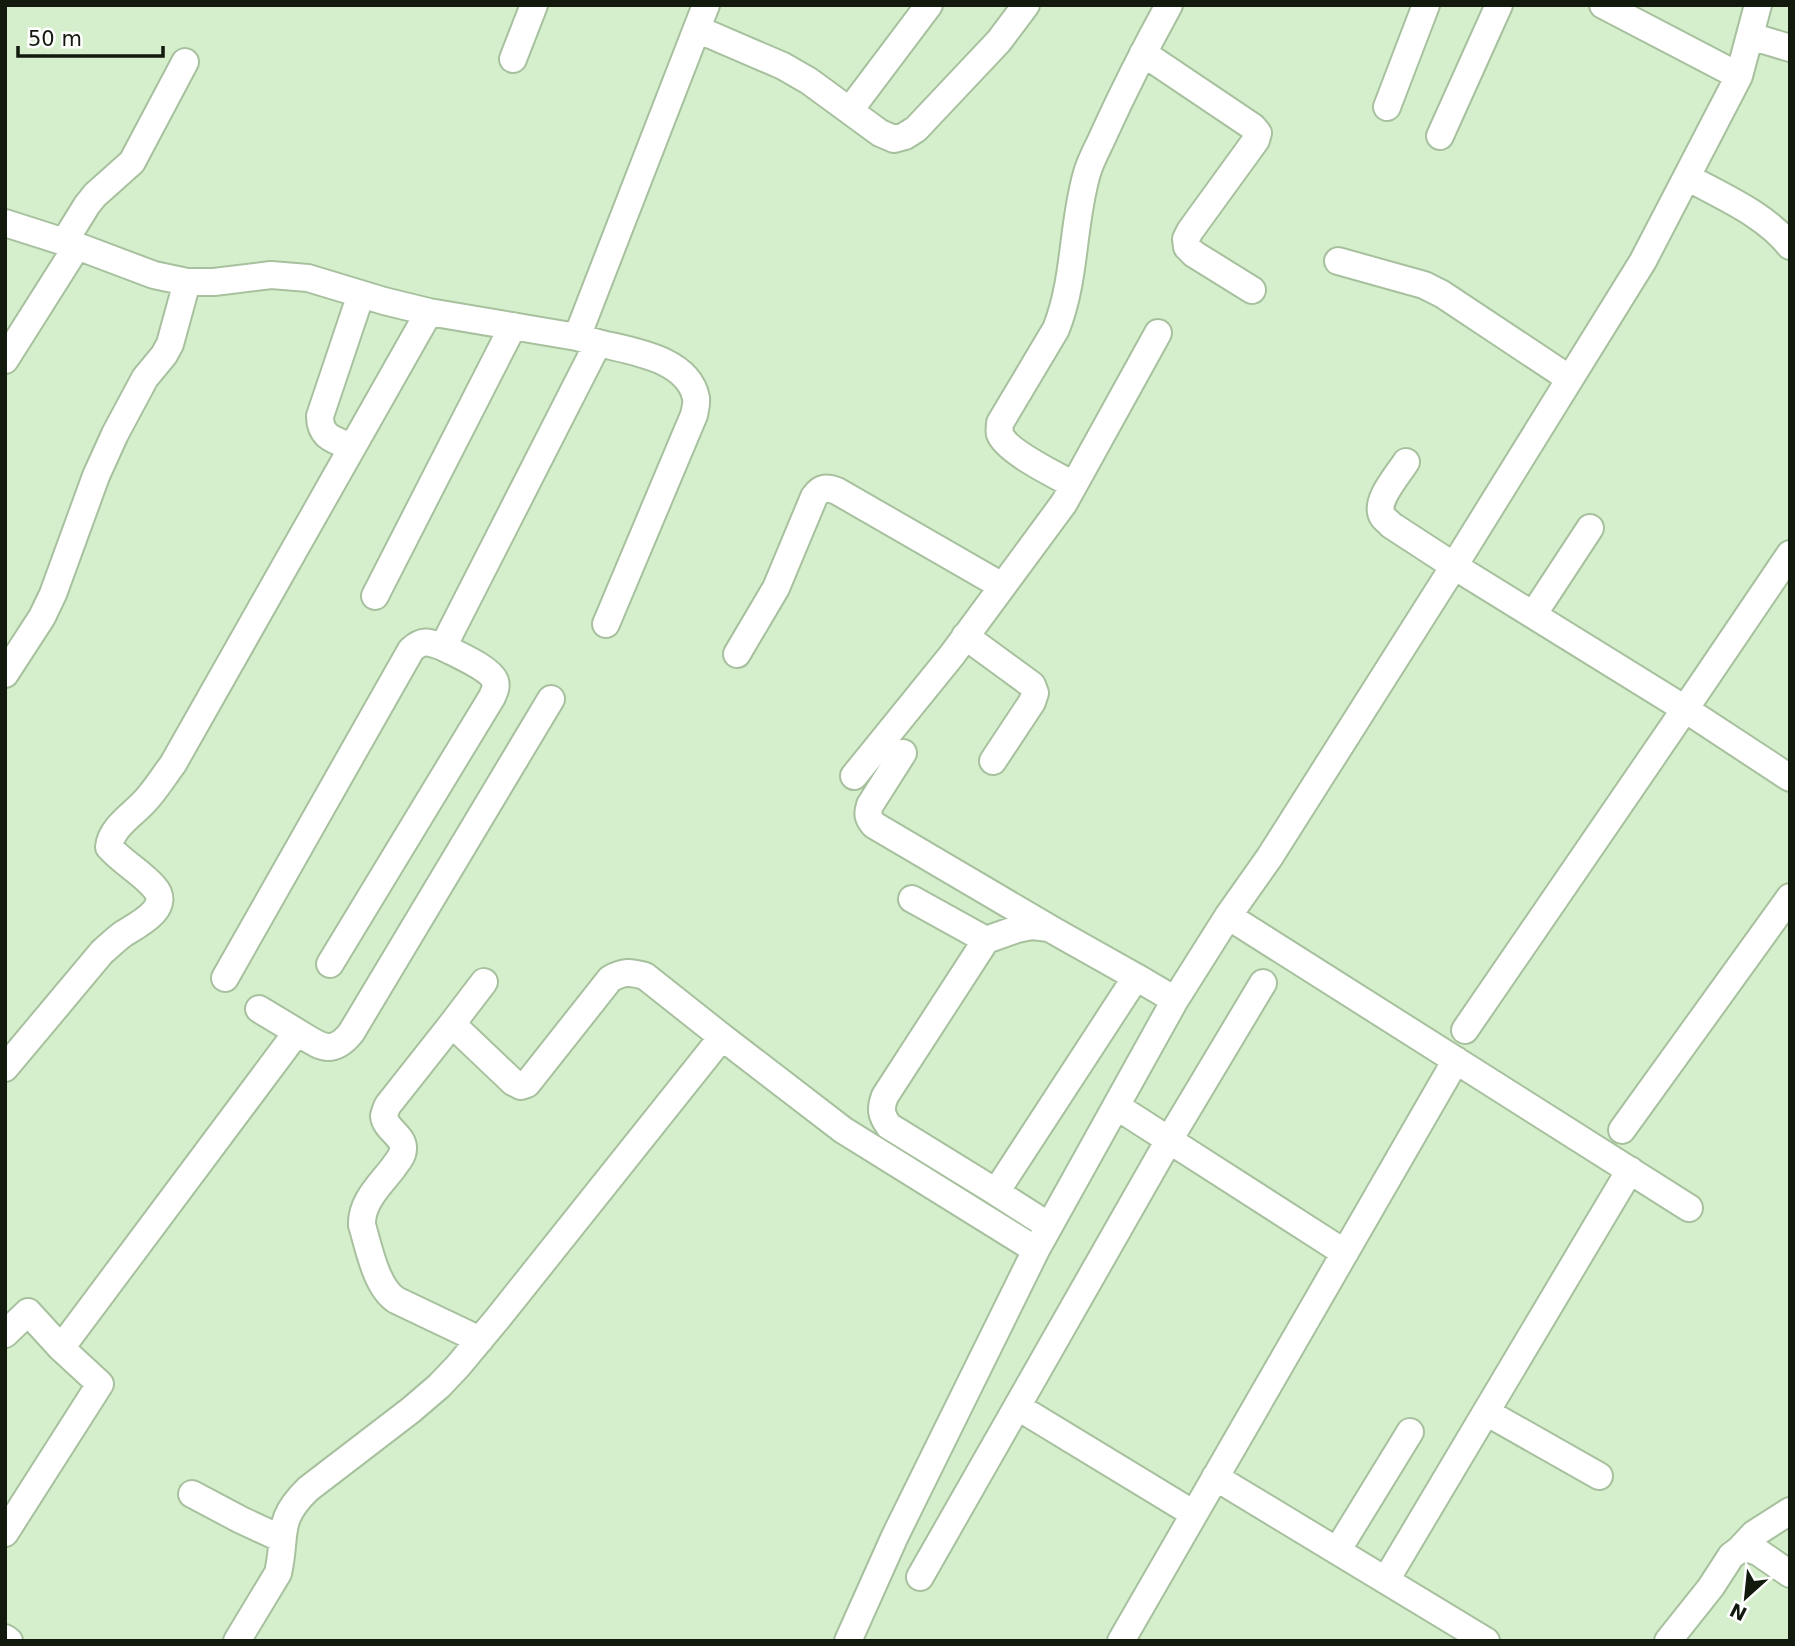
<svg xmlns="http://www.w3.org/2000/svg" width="1795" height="1646" viewBox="0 0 1795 1646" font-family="'DejaVu Sans',sans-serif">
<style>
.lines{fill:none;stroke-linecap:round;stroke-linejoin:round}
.minor-casing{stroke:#a7c09e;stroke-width:30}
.minor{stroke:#fff;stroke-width:26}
</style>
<rect width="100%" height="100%" fill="#d5efcc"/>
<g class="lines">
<g class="minor-casing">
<path id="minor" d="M1603,5L1739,76
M697,29L783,66L809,81L880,133L894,139L905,136L916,129L999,41L1026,5
M1750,36L1790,48
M1143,53L1253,127L1258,133L1256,140L1190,231L1186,239L1187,247L1194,254L1252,290
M513,59L534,5
M1387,107L1426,5
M850,110L929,5
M1440,136L1499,5
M1687,177C1721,196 1765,214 1790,246
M5,223L77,246L154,275L187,282H214L271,275L308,278L384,301L429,312L577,337L598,343L443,647C456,654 490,668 495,681C497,687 494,692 492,697L330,964
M64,242L87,205L95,195L132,162L185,62
M1338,261L1424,285L1442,294L1570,379
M577,337L706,5
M598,343C630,351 688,358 696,398C697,403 695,410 694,415L606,624
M5,360L77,246
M352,447C335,440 320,438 320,416L361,294
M1406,462C1398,475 1373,502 1383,517C1385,520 1389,522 1391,525L1454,566L1685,709L1790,778
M1074,485L1158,333
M375,596L513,326
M1533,615L1590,528
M965,636L1032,685L1035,693L1032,702L993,761
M737,654L776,588L814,497C821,487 826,487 837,491L1002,586
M5,674L42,617L53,594L96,476L115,434L145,378L164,355L170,344L187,282
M903,753L870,805C867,814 868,818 874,825L1049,928
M854,776L952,655L1064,503L1074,485C1057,476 1006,451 1000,434C999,433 1000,425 1000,423L1056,329C1076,279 1072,224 1087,173C1091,159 1099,146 1104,134C1124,90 1146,47 1169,5
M912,899L986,940L1017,929L1032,926L1049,928L1136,977
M1228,916L1689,1208
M986,940L885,1096C880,1109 881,1115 889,1126L996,1192
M225,978L411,650C423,639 429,642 443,647
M259,1009L297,1032
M452,1024L484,982
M1465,1030L1685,709L1790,554
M5,1068L102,952C109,946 115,940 123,934C137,925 173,908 154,887C141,872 122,862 109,847C111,827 134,814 146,800C156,789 164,776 173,764L429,312
M1116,1106L1345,1253
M1622,1130L1790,897
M1049,1226L996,1192L1136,977L1175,1000
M5,1334L28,1312L61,1348L100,1384L5,1533
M480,1340L396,1300C376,1287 369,1248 362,1225C361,1202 380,1185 393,1168C397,1162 403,1156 403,1149C404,1136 385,1129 384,1116C384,1115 387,1106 388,1105L452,1024L513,1082L521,1086L527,1084L610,979C624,971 631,972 645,976L722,1037
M61,1348L297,1032C320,1046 331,1057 351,1033L551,699
M1018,1407L1194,1514
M1486,1412L1599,1476
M1215,1477L1486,1641
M192,1494L241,1520L282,1539
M1739,1550L1754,1534L1790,1511
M1337,1551L1410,1432
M920,1577L1169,1140L1263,983
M1386,1580L1630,1170
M5,1638L9,1641
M237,1641L278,1573C287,1534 275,1521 308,1489L411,1410L439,1386L458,1366L498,1318L722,1037L843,1130L1036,1250
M848,1641L895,1536L1036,1250L1175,1000L1228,916L1269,858L1454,566L1643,261L1739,76L1758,5
M1121,1641L1456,1060
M1668,1641L1711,1587L1731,1556L1739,1550L1749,1549L1758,1552L1790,1574"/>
</g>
<use href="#minor" class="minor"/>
</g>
<rect width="1795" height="1646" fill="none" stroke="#111a0d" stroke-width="14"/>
<g transform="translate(1746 1597) rotate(207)" stroke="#ffffff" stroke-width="5" paint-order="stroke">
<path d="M0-5L12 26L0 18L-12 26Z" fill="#111a0d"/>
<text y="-10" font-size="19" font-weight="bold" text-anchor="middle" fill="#111a0d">N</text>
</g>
<path d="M18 46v10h145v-10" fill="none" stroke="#111a0d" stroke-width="3.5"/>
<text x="28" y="46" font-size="21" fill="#111a0d" stroke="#ffffff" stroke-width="5" paint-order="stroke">50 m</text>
</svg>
